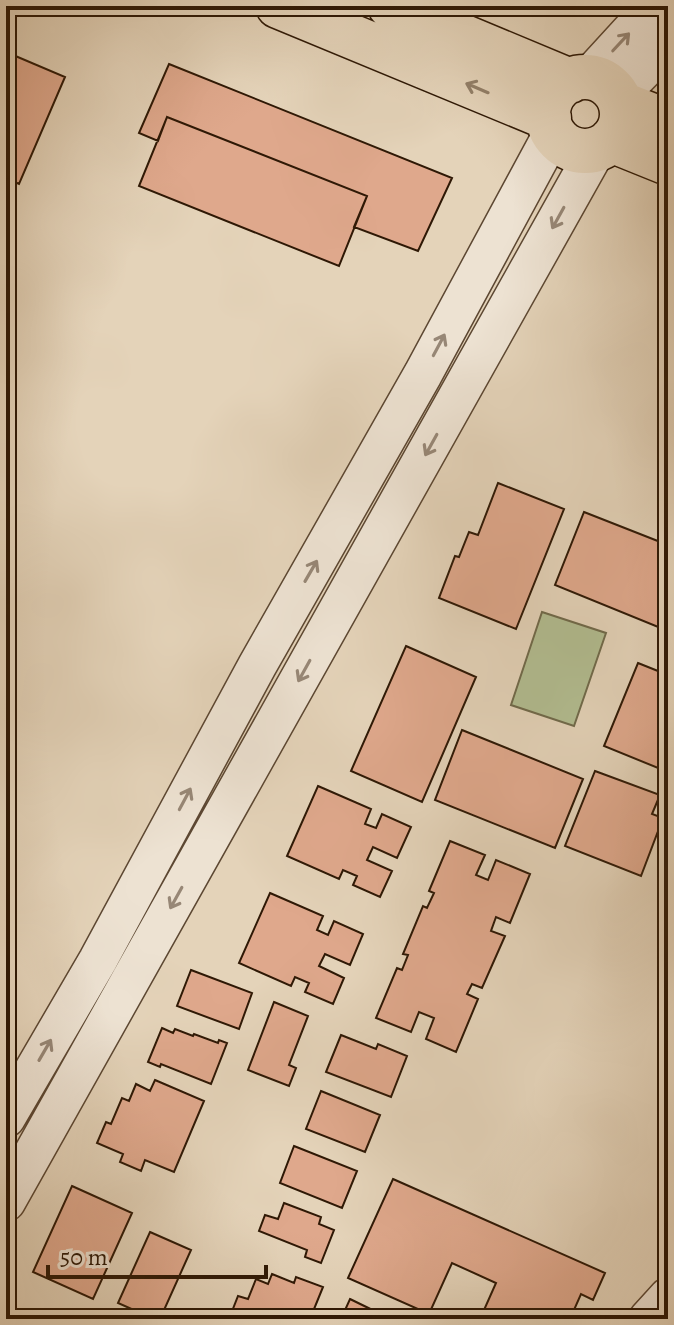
<svg xmlns="http://www.w3.org/2000/svg" width="674" height="1325" viewBox="0 0 674 1325" font-family="Alegreya,serif">
<style>
.green{fill:#b2bd91;stroke:#706a4b;stroke-width:2}
.building{fill:#dfa88c;stroke:#2e1805;stroke-width:2}
.lines{fill:none;stroke-linecap:round;stroke-linejoin:round}
.minor-casing{stroke:#5c4732;stroke-width:41}
.major-casing{stroke:#2e1805;stroke-width:47}
.minor{stroke:#ede2d2;stroke-width:38}
.major{stroke:#e4d3b9;stroke-width:44}
.oneway{stroke:#978776}
.oneway2{stroke:#927f68}
</style>
<rect width="100%" height="100%" fill="#e4d3b9"/>
<filter id="stains"><feTurbulence type="fractalNoise" baseFrequency=".0025" numOctaves="4"/><feColorMatrix values="0 0 0 0 .2 0 0 0 0 .09 0 0 0 0 .02 0 0 0 .5 -.17"/></filter>
<radialGradient id="worn" r=".72"><stop offset=".6" stop-color="#630" stop-opacity="0"/><stop offset="1" stop-color="#630" stop-opacity=".3"/></radialGradient>
<path class="green" d="M542,612L606,633L574,726L511,705Z"/>
<path class="building" d="M6,52L65,77L19,184L6,178Z
M169,64L452,178L418,251L354,227L367,196L167,117L158,141L139,133Z
M167,117L367,196L339,266L139,186Z
M498,483L564,509L516,629L439,598L455,556L459,557L469,532L478,535Z
M584,512L668,545V631L555,585Z
M406,646L476,677L422,802L351,771Z
M638,663L668,675V772L604,746Z
M462,730L583,779L555,848L435,800Z
M595,771L660,795L652,814L663,818L641,876L565,846Z
M318,786L371,809L365,824L376,828L382,814L411,827L397,858L373,847L367,860L392,871L380,897L353,885L357,876L343,870L339,879L287,856Z
M450,841L485,855L476,875L488,880L496,860L530,874L510,923L496,917L491,931L505,936L482,988L472,984L467,994L478,999L456,1052L426,1039L434,1018L419,1012L411,1032L376,1018L397,968L402,970L408,955L403,954L423,906L427,908L434,893L429,891Z
M270,893L323,916L317,930L328,935L334,921L363,934L350,965L325,954L319,966L344,978L333,1004L305,992L309,983L295,977L291,986L239,963Z
M191,970L252,993L239,1029L177,1006Z
M274,1002L308,1016L289,1065L296,1068L289,1086L248,1070Z
M162,1028L173,1033L175,1029L193,1036L194,1034L218,1043L219,1040L227,1043L211,1084L161,1064L160,1067L148,1062Z
M341,1035L376,1049L378,1044L407,1056L391,1097L326,1072Z
M155,1080L204,1101L174,1172L145,1160L141,1171L120,1162L123,1154L97,1143L106,1122L111,1124L122,1098L129,1101L136,1084L150,1091Z
M321,1091L380,1115L365,1152L306,1129Z
M294,1146L357,1171L342,1208L280,1183Z
M393,1179L605,1273L593,1300L581,1294L570,1319H480L496,1283L452,1263L429,1314L348,1278Z
M72,1186L132,1213L93,1299L33,1272Z
M284,1203L321,1217L319,1224L334,1230L321,1263L305,1257L307,1250L259,1231L265,1215L278,1219Z
M150,1232L191,1250L160,1319H154L118,1303Z
M272,1274L294,1283L296,1277L323,1287L310,1319H229L238,1296L248,1299L256,1279L268,1284Z
M350,1299L391,1319H341Z"/>
<g class="lines">
<g class="minor-casing">
<path id="minor" d="M588,78L654,6
M618,96L668,45
M6,1118L98,960L257,666L423,374L553,133
M6,1202L596,150
M648,1319L668,1297"/>
</g>
<g class="major-casing">
<path id="major" d="M278,6L549,118
M390,6L570,81
M548 114a37 37 0 1 1 74 0a37 37 0 1 1-74 0Z
M622,104L668,122
M611,140L668,163"/>
</g>
<use href="#minor" class="minor"/>
<use href="#major" class="major"/>
</g>
<defs><path id="oneway-shaft" d="M-6 0H5M1.5-3L5.5 0L1.5 3" fill="none" stroke-width="1.6" stroke-linecap="round" stroke-linejoin="round" transform="scale(2)"/></defs>
<g class="oneway">
<use href="#oneway-shaft" transform="translate(621 42) rotate(-47)"/>
<use href="#oneway-shaft" transform="translate(558 218) rotate(119)"/>
<use href="#oneway-shaft" transform="translate(439 345) rotate(-62)"/>
<use href="#oneway-shaft" transform="translate(431 445) rotate(119)"/>
<use href="#oneway-shaft" transform="translate(311 571) rotate(-60)"/>
<use href="#oneway-shaft" transform="translate(304 671) rotate(119)"/>
<use href="#oneway-shaft" transform="translate(185 799) rotate(-62)"/>
<use href="#oneway-shaft" transform="translate(176 898) rotate(119)"/>
<use href="#oneway-shaft" transform="translate(45 1050) rotate(-60)"/>
</g>
<use class="oneway2" href="#oneway-shaft" transform="translate(477 88) rotate(-157)"/>
<rect width="674" height="1325" fill="none" stroke="#e4d3b9" stroke-width="32"/>
<rect x="8" y="8" width="658" height="1309" fill="none" stroke="#2e1805" stroke-width="4"/>
<rect x="16" y="16" width="642" height="1293" fill="none" stroke="#2e1805" stroke-width="2"/>
<path d="M48 1265v12h218v-12" fill="none" stroke="#2e1805" stroke-width="4"/>
<text x="60" y="1265" font-size="24" fill="#2e1805" stroke="#ede2d2" stroke-width="6" paint-order="stroke">50 m</text>
<rect width="100%" height="100%" filter="url(#stains)"/>
<rect width="100%" height="100%" fill="url(#worn)"/>
</svg>
